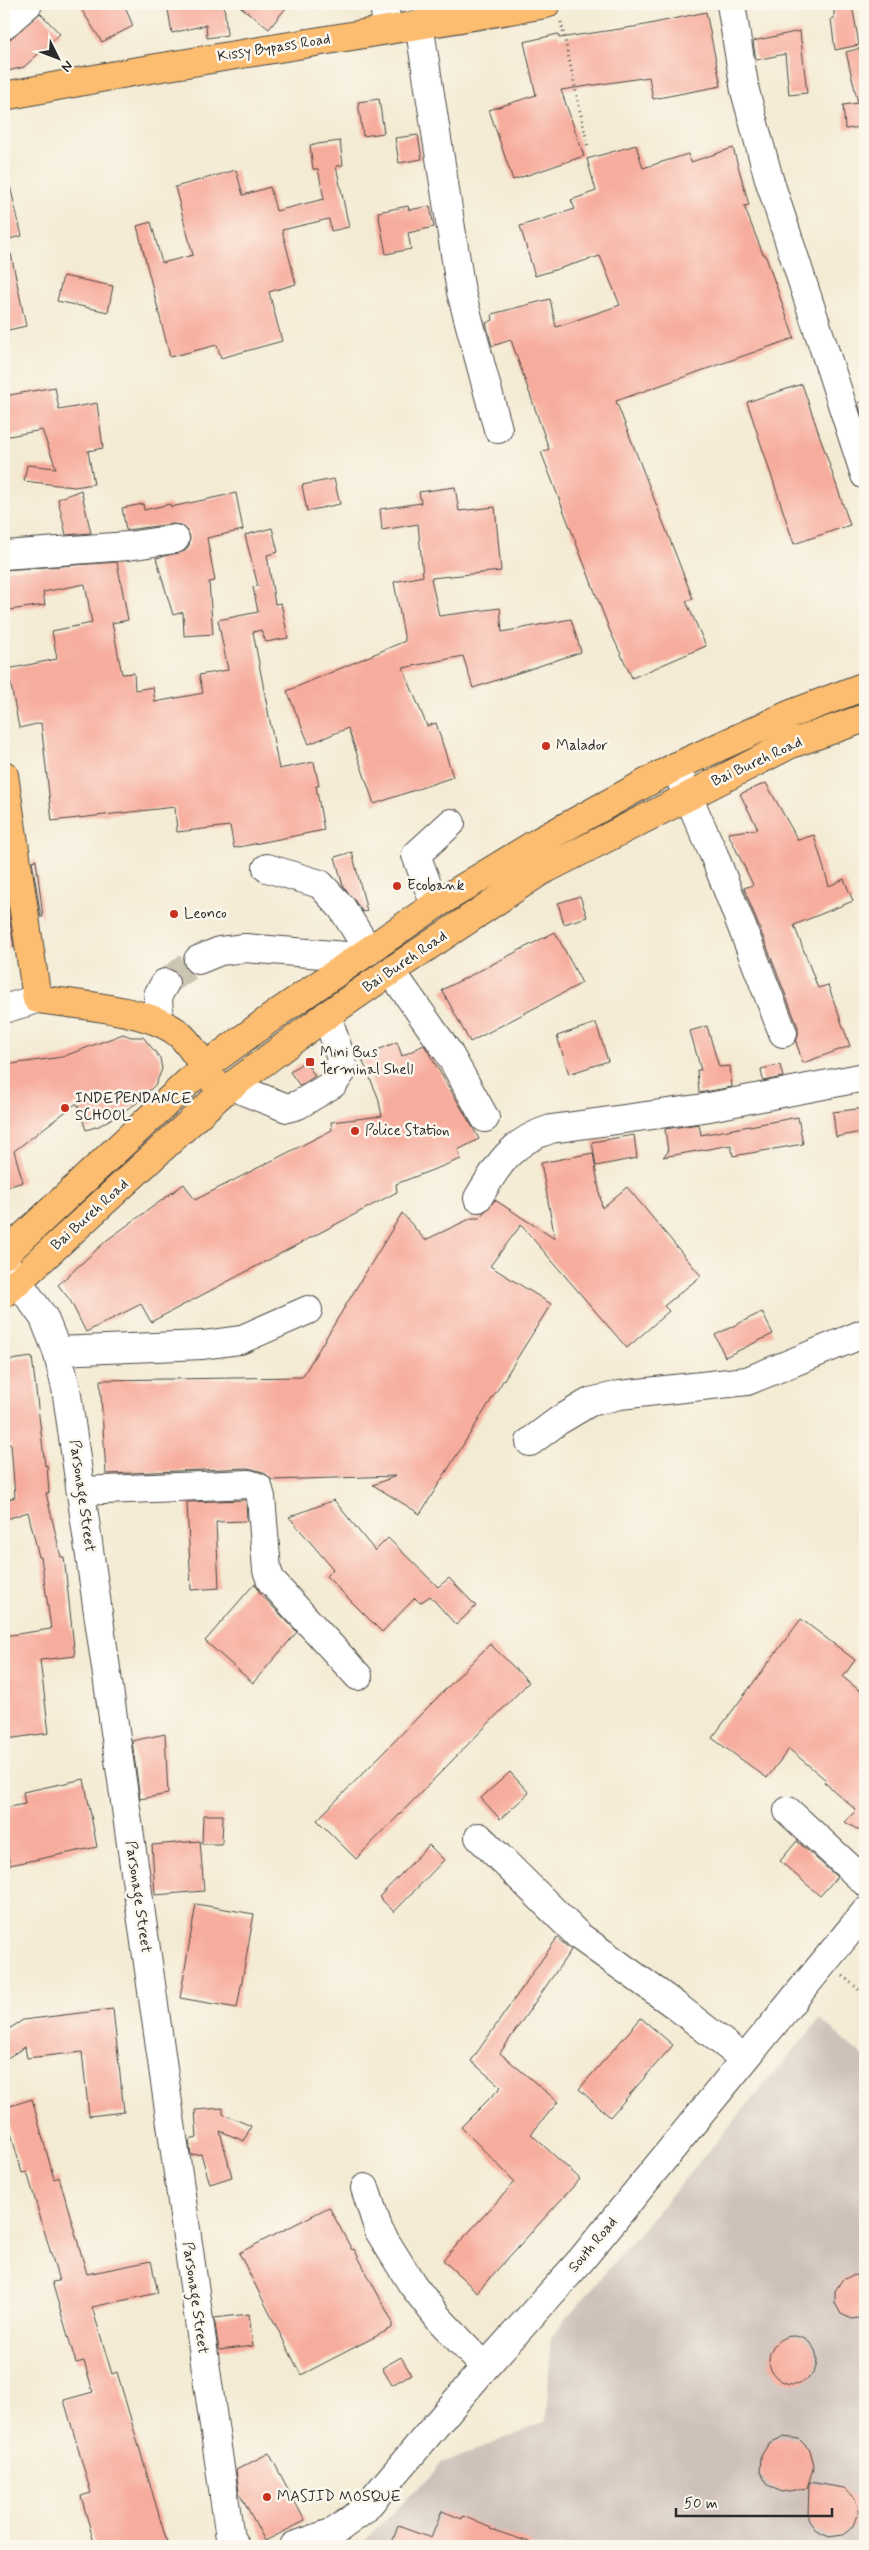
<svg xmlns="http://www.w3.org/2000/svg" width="869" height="2550" viewBox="0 0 869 2550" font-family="Mynerve,sans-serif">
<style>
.industrial{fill:#cec1ba}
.building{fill:#f7ad9e}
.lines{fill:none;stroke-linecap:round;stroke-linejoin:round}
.minor-tunnel{stroke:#ccc5b2;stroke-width:28;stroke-dasharray:28 14;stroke-linecap:butt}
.minor-casing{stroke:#494844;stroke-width:30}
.major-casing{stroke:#494844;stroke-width:30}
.highway-casing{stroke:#494844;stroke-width:30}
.path{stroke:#494844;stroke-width:3;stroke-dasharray:1 4;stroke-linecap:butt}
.minor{stroke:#fff;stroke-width:28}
.major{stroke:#fcbd6f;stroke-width:28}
.highway{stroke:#fcbd6f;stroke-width:28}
.poi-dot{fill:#c8321e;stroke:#fbf7ec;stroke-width:2}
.labels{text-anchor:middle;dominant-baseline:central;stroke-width:5;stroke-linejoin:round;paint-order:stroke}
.street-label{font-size:15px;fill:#2b2b2b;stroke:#fbf7ec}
.poi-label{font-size:15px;fill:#2b2b2b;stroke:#fbf7ec;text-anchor:start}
</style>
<rect width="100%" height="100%" fill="#fbf7ec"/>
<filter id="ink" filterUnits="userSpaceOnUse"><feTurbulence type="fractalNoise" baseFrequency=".02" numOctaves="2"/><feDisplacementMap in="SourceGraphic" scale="10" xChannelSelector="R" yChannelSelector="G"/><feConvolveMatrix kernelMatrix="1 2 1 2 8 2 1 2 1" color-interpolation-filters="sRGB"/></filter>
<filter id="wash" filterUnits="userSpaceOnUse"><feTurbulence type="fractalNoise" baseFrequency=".0096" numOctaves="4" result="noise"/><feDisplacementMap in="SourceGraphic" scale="20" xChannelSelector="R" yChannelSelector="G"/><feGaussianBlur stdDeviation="1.12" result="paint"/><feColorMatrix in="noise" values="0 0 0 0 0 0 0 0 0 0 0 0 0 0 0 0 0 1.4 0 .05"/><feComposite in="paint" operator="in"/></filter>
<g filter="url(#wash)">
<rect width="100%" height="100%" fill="#f4ebd4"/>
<path class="industrial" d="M820,2019L865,2058V2546H360L441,2464L546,2421L551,2337Z"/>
<g id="blocks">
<path class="building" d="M78,4H124L133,26L102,42Z
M167,4H224L227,35L207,38L206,25L172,33Z
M237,4H289L269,29Z
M834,4H852L859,45L835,50L831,19L834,18Z
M706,12L721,86L653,99L649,77L561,90L584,156L513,180L489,110L536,95L524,42L558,34L559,38L640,26Z
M40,13L60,34L24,67L4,72V44Z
M800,31L807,93L789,95L785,54L756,60L753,41Z
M865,47V124L863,127L845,129L843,105L858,103L846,52Z
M379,99L384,133L363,136L358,102Z
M418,135L422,159L399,163L395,138Z
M340,141L343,165L336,166L349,227L331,231L329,219L282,230L296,284L269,292L282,341L221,358L217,345L170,357L137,226L151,222L162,263L193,255L175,187L236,170L243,195L270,187L276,211L324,199L318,169H313L310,145Z
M636,145L643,168L688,154L691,162L733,148L749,205L744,206L763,254H765L794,338L616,401L693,599L686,601L706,646L632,678L610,631L541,452L549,449L511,340L492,346L486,323L493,320L492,314L550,299L556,327L620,305L600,256L535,276L520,226L575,209L571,200L596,191L587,159Z
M10,186L22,236L4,240V187Z
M408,206L409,210L430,206L434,227L408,233L411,249L386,254L378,212Z
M11,254L26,326L4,331V255Z
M63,276L113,286L108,312L57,301Z
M802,384L850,525L794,544L747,402Z
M55,387L59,410L97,403L103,448L88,451L94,484L74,487L24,481L27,465L56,468L42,430L4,437V396Z
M865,400V425L858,403Z
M334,479L340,504L307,511L302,485Z
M455,487L459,511L495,507L501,571L431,578L439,616L500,608L502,632L571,619L581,652L473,688L463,656L403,668L427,726L436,723L453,777L374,804L348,728L309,744L287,691L405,641L394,582L423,576L418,524L382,530L380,509L421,503L419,492Z
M81,490L91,533L66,535L58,499Z
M236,493L243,530L207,538L215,581L209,582L213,634L184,636L183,612L173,615L156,558L185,551L189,545L190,537L187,530L181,525L173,524L126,530L122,508L143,504L144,510L170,504L171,507Z
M272,528L278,552L267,555L275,604L281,603L288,638L266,642L261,630L253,632L279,769L314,762L319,786H316L324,830L234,848L230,826L177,832L175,807L52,821L41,723L19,728L8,669L57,659L52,631L92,623L85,584L43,592L45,605L9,610L4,570L117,562L128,620L112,623L122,674L134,673L135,690L153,687L155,702L203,693L199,675L228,670L218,620L258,612L253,587L258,586L245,535Z
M766,783L798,840L814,835L829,886L844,879L853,901L794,925L818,988L828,985L850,1046L803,1063L796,1042L798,1035V1027L744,888L753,885L728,833L758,829L740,794Z
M352,852L367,911L363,912L343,886L335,857Z
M36,860L43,917H41L32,861Z
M4,885L14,947L4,948Z
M580,896L587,917L564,924L558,903Z
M555,932L582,983L470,1042L442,990Z
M596,1023L608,1061L569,1074L557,1036Z
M707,1026L719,1067L730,1066L732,1087L699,1093L697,1070H701L690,1031Z
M123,1034L131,1037H143L160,1058L162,1069L156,1084L137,1103L99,1126L86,1130L77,1103L14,1151L23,1182L4,1188V1065L62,1057Z
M397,1042L402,1056L424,1045L473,1128L479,1139L458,1150L461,1159L396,1184L397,1192L151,1322L141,1304L86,1332L70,1300L58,1285L107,1240L184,1184L195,1200L332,1130L331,1122L382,1116L378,1097L361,1057Z
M305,1061L315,1076L300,1086L290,1072Z
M780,1065L783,1077L763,1081L761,1069Z
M865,1108V1131L836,1137L833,1112Z
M798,1117L803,1144L733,1156L731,1145L663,1157L668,1152L665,1129L699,1124L701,1135Z
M634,1135L637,1158L596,1166L592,1142Z
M593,1153L602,1208L627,1187L701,1276L664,1306L669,1311L627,1348L521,1225L490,1266L551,1304L420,1514L373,1485L396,1476L272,1480L263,1472L248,1468L106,1474L100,1380L302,1377L402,1213L425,1240L472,1218H479L495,1200L555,1239L541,1163Z
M762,1312L773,1334L725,1357L715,1335Z
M32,1357L45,1466L47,1465L49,1493H46L61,1557H64L75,1656L40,1660L49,1733L7,1739L4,1712V1636L51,1629L41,1557H39L28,1512L4,1520V1501L15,1497L11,1444L4,1445V1361Z
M246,1500L247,1521L216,1522L219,1588L191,1590L187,1502Z
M334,1500L375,1551L388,1538L438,1587L449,1578L476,1606L456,1625L430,1596L420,1603L415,1598L382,1632L326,1576L333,1569L289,1517Z
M255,1583L259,1592L297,1632L253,1683L205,1641Z
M801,1619L855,1660L843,1677L865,1695V1834L845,1822L856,1810L824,1782L826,1780L789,1749L767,1778L712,1738Z
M490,1644L529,1682L356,1859L317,1820Z
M165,1734L168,1794L140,1799L132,1741Z
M510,1772L529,1793L500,1819L481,1798Z
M84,1779L97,1847L10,1865L4,1836V1808L25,1804L23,1792Z
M203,1815H223L222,1844H202Z
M200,1841L204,1891L155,1895L152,1845Z
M797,1841L837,1877L820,1896L780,1861Z
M429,1845L444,1860L394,1912L379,1897Z
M196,1904L254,1914L237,2008L180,1998Z
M557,1938L571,1950L500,2053L558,2102L531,2134L580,2179L477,2292L443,2260L515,2182L461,2127L501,2087L471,2061Z
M113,2009L124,2112L89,2116L82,2052L27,2058L25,2047L4,2060V2032L23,2020Z
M641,2018L673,2045L610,2117L579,2089Z
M32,2099L54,2179L59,2177L87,2274L151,2261L158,2293L92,2307L112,2374L117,2372L168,2546H95L81,2496L91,2493L64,2400L93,2392L84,2361L76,2363L52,2282L59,2281L27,2172L22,2173L4,2108Z
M223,2108V2114L251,2126L244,2141L220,2131L232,2177L210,2184L201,2154L191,2155L189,2140L197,2138L195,2110Z
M329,2207L352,2250L354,2249L392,2321V2328L301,2375L239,2253Z
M853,2275L865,2277V2317L852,2319L841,2314L835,2303V2291L842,2280Z
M249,2314L253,2346L219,2350L214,2318Z
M769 2360a24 24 0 1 1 48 0a24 24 0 1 1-48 0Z
M401,2357L411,2374L392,2385L382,2368Z
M783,2437L799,2439L810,2450L814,2465L807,2488L782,2492L768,2485L760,2472L761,2456L769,2443Z
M269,2453L305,2521L265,2541L239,2492L236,2470Z
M809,2482L844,2488L855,2498L859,2512L854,2526L843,2535L829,2537L816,2531L808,2518Z
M442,2511L462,2519L463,2516L491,2528L490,2529L532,2543V2546H391L398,2526L431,2538Z"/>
</g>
</g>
<g filter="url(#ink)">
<use href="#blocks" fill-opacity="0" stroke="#494844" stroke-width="1"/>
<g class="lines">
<path class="minor-tunnel" d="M165,983L198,960"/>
<g class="minor-casing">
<path id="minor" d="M385,4L386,30
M731,4L745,91L769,179L865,475
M419,24L461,292L498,429
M4,25L28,4
M4,555L128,546L175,539
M675,767L714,855L783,1033
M267,868L320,884L342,908L369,951
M435,905L416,855L451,823
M198,960L220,951L245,948L359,957
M391,971L448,1052L485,1118
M4,1009L37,999
M159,1020L158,995L165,983
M231,1086L287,1108L298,1105L333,1084L343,1070L341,1059L327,1015
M478,1198C498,1164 512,1141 551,1129L704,1108L865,1077
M4,1262L44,1318L57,1351L66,1388L230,2538L235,2546
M57,1351L203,1345L240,1340L308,1310
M530,1442L558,1421L590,1402L620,1395L747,1381L865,1333
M81,1491L249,1484L258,1487L261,1497L267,1570L271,1581L358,1676
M788,1811L865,1882
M479,1837L579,1936L675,2005L744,2059
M365,2188L379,2231L412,2284L439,2319L485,2367
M294,2546L334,2532L364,2510L485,2367L581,2260L865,1912"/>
</g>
<g class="major-casing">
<path id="major" d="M4,96L132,72L546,4
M4,775L37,999C76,1005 160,1009 185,1040C199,1056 209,1076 222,1093"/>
</g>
<g class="highway-casing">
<path id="highway" d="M4,1255L203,1068L282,1010L435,905L540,841L675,767L791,714L865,686
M4,1294L222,1093L327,1015L391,971L538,873L791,744L865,718"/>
</g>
<path class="path" d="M561,22L588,147
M843,1976L865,1995"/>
<use href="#minor" class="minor"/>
<use href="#major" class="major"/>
<use href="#highway" class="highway"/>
</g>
</g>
<g class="poi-dot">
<circle cx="546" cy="746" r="5"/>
<circle cx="397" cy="886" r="5"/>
<circle cx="174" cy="914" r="5"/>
<rect x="305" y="1057" width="10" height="10" rx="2.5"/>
<circle cx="65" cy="1108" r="5"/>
<circle cx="355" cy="1131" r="5"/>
<circle cx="267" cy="2497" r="5"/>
</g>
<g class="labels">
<g class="street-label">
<text transform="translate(274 48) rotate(-9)">Kissy Bypass Road</text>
<text transform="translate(757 762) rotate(-25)">Bai Bureh Road</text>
<text transform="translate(405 962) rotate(-34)">Bai Bureh Road</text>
<text transform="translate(90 1215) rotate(-42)">Bai Bureh Road</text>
<text transform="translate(82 1496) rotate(82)">Parsonage Street</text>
<text transform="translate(138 1897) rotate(82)">Parsonage Street</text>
<text transform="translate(593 2245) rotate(-50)">South Road</text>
<text transform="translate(195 2298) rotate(82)">Parsonage Street</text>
</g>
<g class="poi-label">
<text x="556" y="746">Malador</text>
<text x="407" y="886">Ecobank</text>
<text x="184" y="914">Leonco</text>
<text x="320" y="1053">Mini Bus<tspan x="320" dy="17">Terminal Shell</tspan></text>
<text x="75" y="1099">INDEPENDANCE<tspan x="75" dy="17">SCHOOL</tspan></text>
<text x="365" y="1131">Police Station</text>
<text x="277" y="2497">MASJID MOSQUE</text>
</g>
</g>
<rect width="869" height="2550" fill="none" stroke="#fbf7ec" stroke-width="20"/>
<g transform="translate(58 58) rotate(132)" stroke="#fbf7ec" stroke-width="4" paint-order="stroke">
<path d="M0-4L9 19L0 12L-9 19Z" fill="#2b2b2b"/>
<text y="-8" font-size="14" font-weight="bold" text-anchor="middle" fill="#2b2b2b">N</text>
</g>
<path d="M676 2508v8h156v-8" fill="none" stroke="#2b2b2b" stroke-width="2.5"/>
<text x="684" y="2508" font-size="15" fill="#2b2b2b" stroke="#fbf7ec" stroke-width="4" paint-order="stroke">50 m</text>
</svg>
